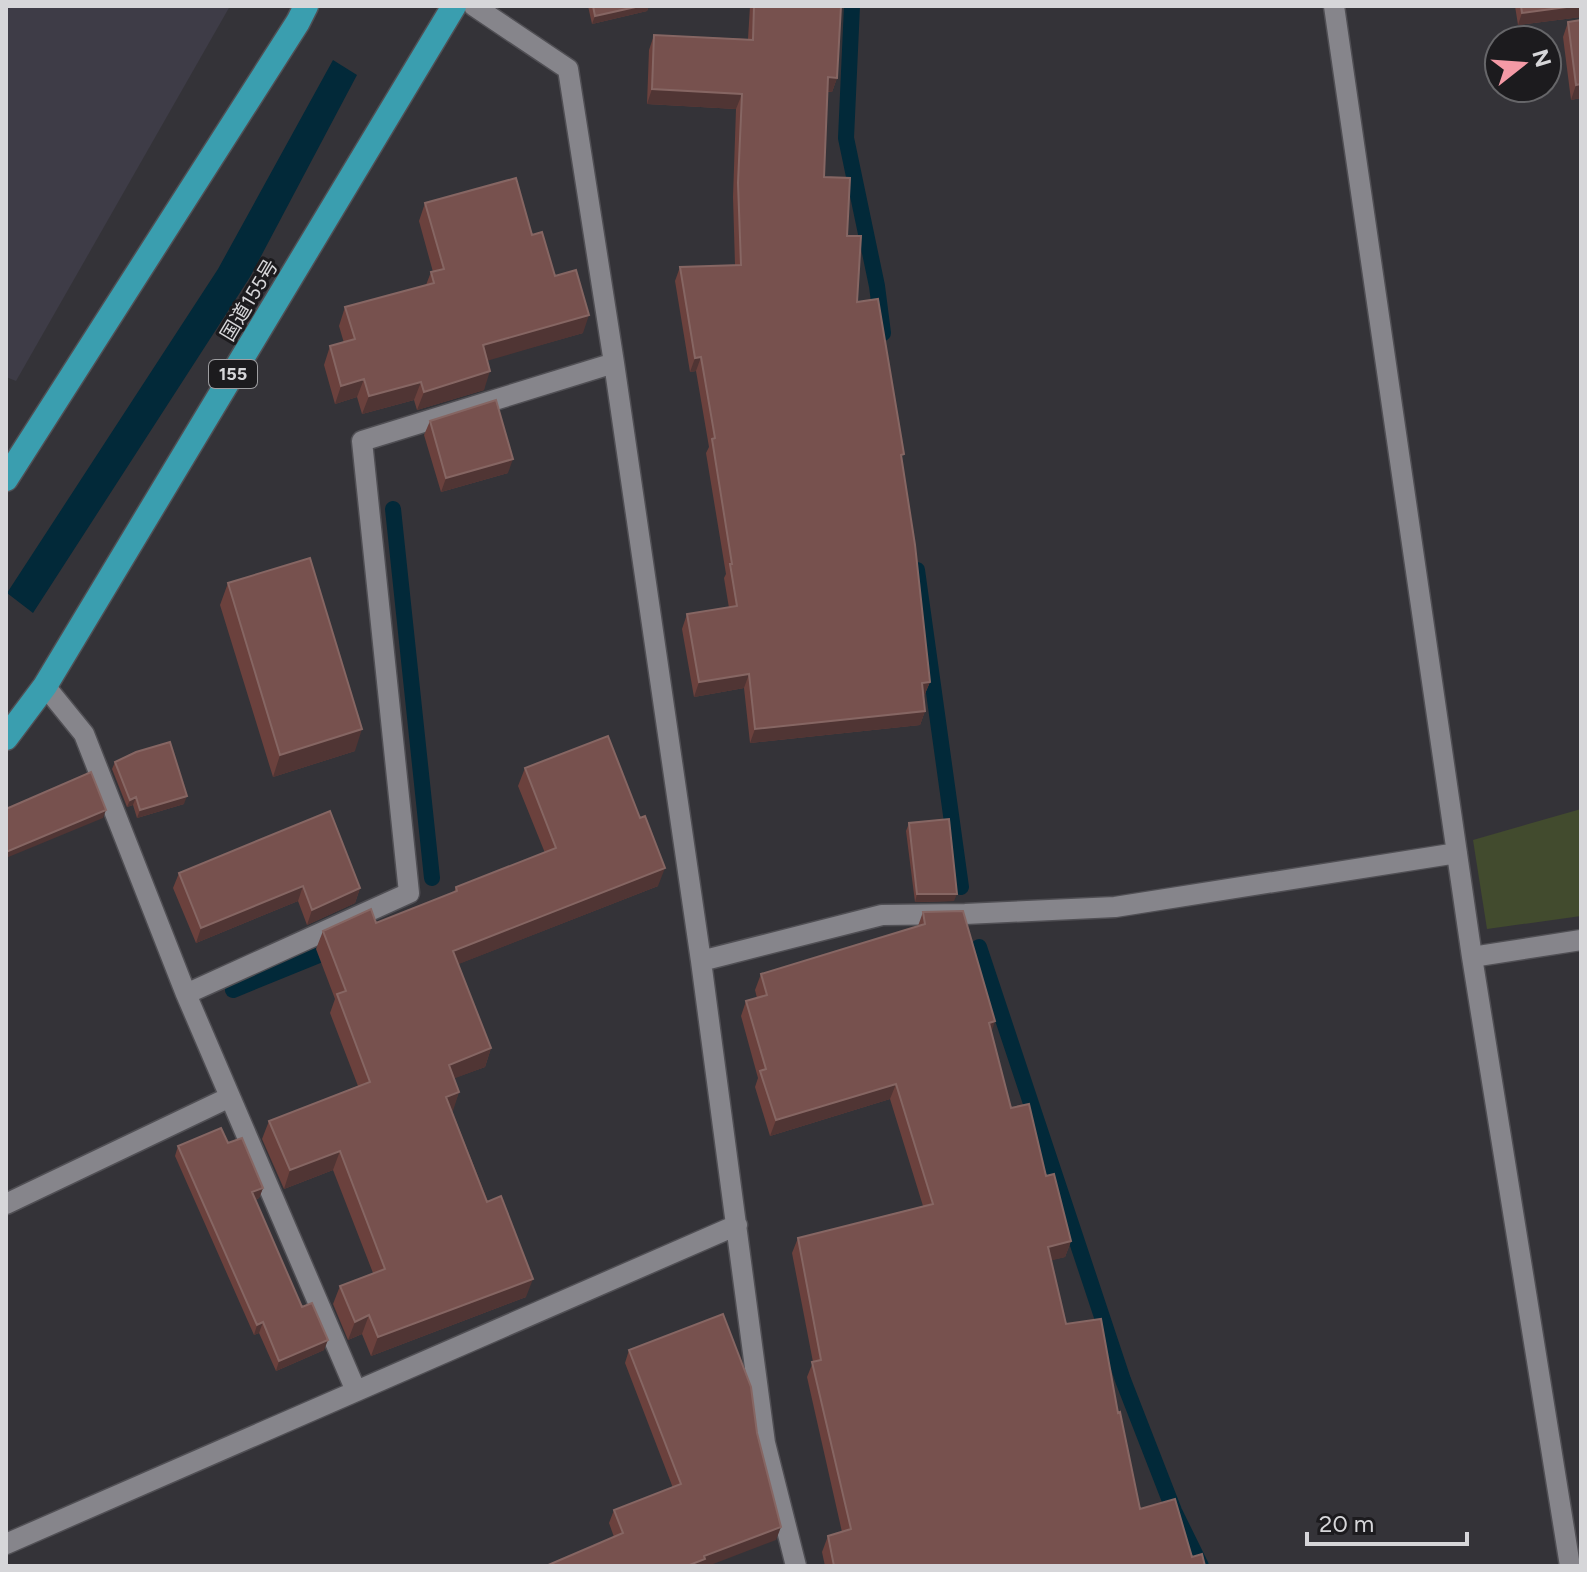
<svg xmlns="http://www.w3.org/2000/svg" width="1587" height="1572" viewBox="0 0 1587 1572" font-family="Figtree,'Noto Sans JP',sans-serif">
<style>
.built{fill:#3e3c47}
.green{fill:#424b2e}
.water{fill:#022939}
.lines{fill:none;stroke-linecap:round;stroke-linejoin:round}
.stream{stroke:#022939;stroke-width:16}
.street-casing{stroke:#504f54;stroke-width:23}
.highway-casing{stroke:#504f54;stroke-width:27}
.street{stroke:#86858b;stroke-width:20}
.highway{stroke:#3a9eaf;stroke-width:24}
.wall{fill:#6b413d}
.shaded-wall{fill:#503534}
.building{fill:#77514e;stroke:#866663;stroke-width:2}
.labels{text-anchor:middle;dominant-baseline:central;stroke-width:6;stroke-linejoin:round;paint-order:stroke}
.shield{fill:#1c1b1e;stroke:#9e9ea1;stroke-width:2}
.shield-label{font-size:18px;font-weight:bold;fill:#d6d6d9}
.street-label{font-size:20px;fill:#d6d6d9;stroke:#1c1b1e}
</style>
<rect width="100%" height="100%" fill="#343338"/>
<path class="built" d="M6,6H230L16,381L6,377Z"/>
<path class="green" d="M1581,809V916L1487,929L1473,840Z"/>
<path class="water" d="M333,60L357,75L250,277L33,613L7,593L218,269Z"/>
<g class="lines">
<path class="stream" d="M852,6L846,138L877,286L883,333
M393,509L432,878
M917,570L961,887
M979,947L1123,1380L1174,1511L1201,1566
M233,990L336,948"/>
<g class="street-casing">
<path id="street" d="M474,6L568,69L614,363L701,961L765,1443L796,1566
M1334,6L1472,957L1581,940
M45,686L84,734L186,994L356,1391
M1472,957L1570,1566
M701,961L882,915L965,914L1115,907L1457,853
M186,994L409,893L362,441L614,363
M6,1204L230,1097
M6,1544L737,1225"/>
</g>
<g class="highway-casing">
<path id="highway" d="M6,479L298,22L306,6
M6,738L45,686L454,6"/>
</g>
<use href="#street" class="street"/>
<use href="#highway" class="highway"/>
</g>
<path class="wall" d="M588,6H649L647,11L592,24Z
M750,6H841L837,78L832,92H827L824,177L847,236L857,302L902,462L930,682L924,696L925,711L920,725L750,743L744,688L694,697L682,629L687,614L729,608L724,578L726,574L706,453L709,447L696,371L690,372L675,281L680,267L735,265L733,197L736,109L647,104L649,50L654,35L748,39Z
M1515,6H1581V17L1518,25Z
M1581,20V98L1571,100L1563,37L1568,22Z
M425,203L532,235L555,276L583,333L487,360L484,390L417,410L414,400L362,414L357,397L335,404L324,365L330,346L344,343L339,326L345,307L426,285L431,272H433L419,221Z
M430,421L508,473L441,492L424,435Z
M228,583L355,751L273,777L220,605Z
M115,762L184,804L137,818L133,805L127,807L112,769Z
M525,768L658,886L458,964L491,1048L485,1067L454,1078L459,1092L452,1111L526,1297L371,1356L362,1334L348,1340L333,1304L340,1286L373,1273L333,1170L284,1189L262,1139L269,1121L358,1086L330,1013L335,999L316,949L323,931L376,923L454,892L456,887L545,853L518,786Z
M909,823L954,901L915,902L906,831Z
M179,873L360,888L355,903L307,925L298,901L196,943L173,888Z
M923,912L991,1032L1011,1108L1046,1176L1071,1241L1065,1257L1051,1260L1066,1324L1118,1413L1140,1509L1192,1557L1205,1566H825L822,1552L828,1536L842,1532L807,1377L813,1362L792,1253L798,1238L923,1206L890,1099L770,1136L755,1087L758,1078L741,1016L746,1001L757,998L755,990L761,974L918,926Z
M228,1143L263,1188L259,1198L255,1200L302,1307L324,1350L276,1371L259,1333L254,1335L175,1156L178,1146Z
M629,1350L757,1433L776,1540L614,1537L609,1523L614,1510L673,1488L625,1363Z"/>
<path class="shaded-wall" d="M640,6H649L647,11L592,24L595,16Z
M1574,6H1581V17L1518,25L1522,13Z
M828,77L837,78L832,92L823,91Z
M1581,84V98L1571,100L1576,85Z
M652,89L742,94L736,109L647,104Z
M589,315L583,333L476,364L483,345Z
M701,357L696,371L690,372L695,358Z
M490,371L484,390L417,410L424,392Z
M364,379L357,397L335,404L341,386Z
M421,382L414,400L362,414L369,396Z
M513,459L508,473L441,492L446,478Z
M749,674L744,688L694,697L699,682Z
M930,682L924,696L922,683Z
M925,711L920,725L750,743L755,729Z
M362,729L355,751L273,777L280,755Z
M187,796L184,804L137,818L140,810Z
M136,797L133,805L127,807L130,800Z
M106,810L103,818L6,858V852Z
M665,868L658,886L446,969L453,951Z
M303,886L298,901L196,943L201,928Z
M360,888L355,903L307,925L312,910Z
M917,894H957L954,901L915,902Z
M995,1021L990,1037L989,1023Z
M491,1048L485,1067L442,1083L449,1065Z
M896,1084L890,1099L770,1136L776,1120Z
M459,1092L453,1111L440,1116L446,1097Z
M340,1151L333,1170L284,1189L290,1170Z
M263,1188L259,1198L248,1202L252,1192Z
M1071,1241L1065,1257L1042,1263L1048,1247Z
M533,1279L526,1297L371,1356L378,1337Z
M369,1315L362,1334L348,1340L355,1322Z
M263,1322L259,1333L254,1335L257,1325Z
M328,1340L324,1350L276,1371L279,1361Z
M781,1527L776,1540L708,1566H687L704,1556Z"/>
<path class="building" d="M593,6H640L595,16Z
M754,6H841L837,78L828,77L824,177L850,178L847,236H861L857,302L878,299L904,454L901,455L915,545L930,682L922,683L925,711L755,729L749,674L699,682L687,614L737,606L730,564H732L712,439L715,438L701,357L695,358L680,267L741,265L738,183L742,94L652,89L654,35L753,40Z
M1521,6H1574L1522,13Z
M1581,20V84L1576,85L1568,22Z
M516,178L532,235L542,232L555,276L576,270L589,315L483,345L490,371L424,392L421,382L369,396L364,379L341,386L330,346L355,339L345,307L434,283L431,272L444,269L425,203Z
M496,400L513,459L446,478L430,421Z
M310,558L362,729L280,755L228,583Z
M608,736L640,818L645,816L665,868L453,951L491,1048L449,1065L459,1092L446,1097L487,1202L501,1196L533,1279L378,1337L369,1315L355,1322L340,1286L385,1269L340,1151L290,1170L269,1121L370,1082L337,994L346,991L323,931L371,909L376,923L457,891L456,887L556,848L525,768Z
M170,742L187,796L140,810L136,797L130,800L115,762L136,752Z
M91,772L106,810L6,852V809Z
M330,811L360,888L312,910L303,886L201,928L179,873Z
M949,819L957,894H917L909,823Z
M963,911L995,1021L989,1023L1011,1108L1029,1104L1046,1176L1054,1174L1071,1241L1048,1247L1066,1324L1101,1319L1118,1413L1120,1412L1140,1509L1175,1499L1192,1557L1202,1554L1205,1566H834L828,1536L851,1529L812,1362L821,1360L798,1238L933,1204L896,1084L776,1120L760,1071L766,1069L746,1001L767,995L761,974L925,924L923,912Z
M221,1128L228,1143L242,1138L263,1188L252,1192L302,1307L312,1303L328,1340L279,1361L263,1322L257,1325L178,1146Z
M723,1314L751,1387L757,1433L781,1527L704,1556L705,1559L687,1566H546L623,1533L614,1510L681,1484L629,1350Z"/>
<g class="labels">
<rect class="shield" x="209" y="360" width="48" height="28" rx="6"/>
<g class="shield-label">
<text x="233" y="374">155</text>
</g>
<g class="street-label">
<text transform="translate(249 300) rotate(-59)">国道155号</text>
</g>
</g>
<rect width="1587" height="1572" fill="none" stroke="#d6d6d9" stroke-width="16"/>
<g transform="translate(1523 64) rotate(73)"><circle r="38" fill="#1c1b1e" stroke="#666669" stroke-width="2"/>
<path d="M0-6L14 30L0 20L-14 30Z" fill="#f49aa6"/>
<text y="-12" font-size="22" font-weight="bold" text-anchor="middle" fill="#d6d6d9">N</text>
</g>
<path d="M1307 1532v12h160v-12" fill="none" stroke="#d6d6d9" stroke-width="4"/>
<text x="1319" y="1532" font-size="24" fill="#d6d6d9" stroke="#1c1b1e" stroke-width="6" paint-order="stroke">20 m</text>
</svg>
